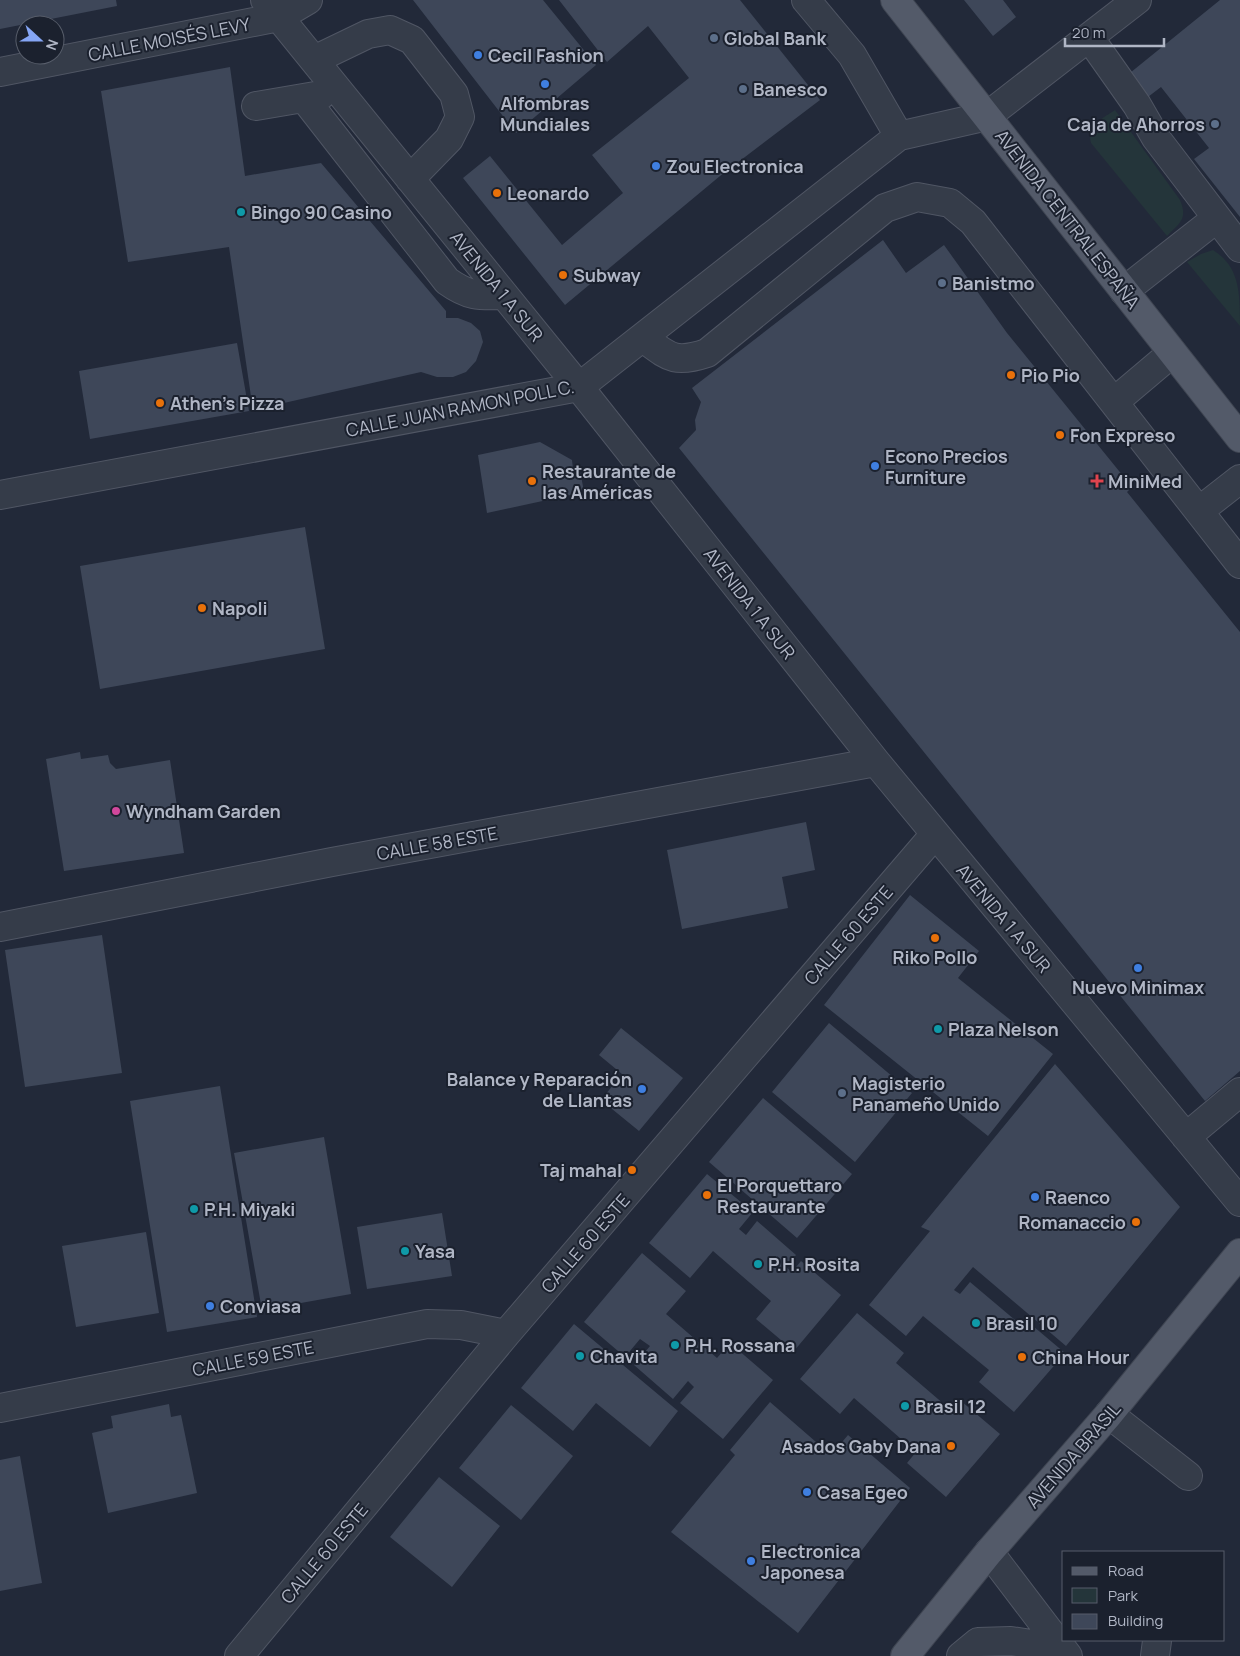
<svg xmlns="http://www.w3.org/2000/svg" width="1240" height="1656" viewBox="0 0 1240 1656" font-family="Manrope,sans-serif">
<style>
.green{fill:#24353a}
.building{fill:#3e4759}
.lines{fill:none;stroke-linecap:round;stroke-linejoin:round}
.minor-casing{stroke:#505664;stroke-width:30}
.major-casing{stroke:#3f4552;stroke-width:30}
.minor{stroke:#353c49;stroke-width:28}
.major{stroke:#535a69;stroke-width:28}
.service-dot{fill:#5c6f8a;stroke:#1b212e;stroke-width:2}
.shop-dot{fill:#3f7fe0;stroke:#1b212e;stroke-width:2}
.food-dot{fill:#e8710a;stroke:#1b212e;stroke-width:2}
.culture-dot{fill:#0f9aa8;stroke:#1b212e;stroke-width:2}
.health-dot{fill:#e0444e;stroke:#1b212e;stroke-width:2}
.hotel-dot{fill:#d1479c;stroke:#1b212e;stroke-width:2}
.labels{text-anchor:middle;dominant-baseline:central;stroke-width:4;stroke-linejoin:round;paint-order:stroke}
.poi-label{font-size:18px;font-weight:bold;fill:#b0b6c5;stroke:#1b212e;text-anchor:start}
.street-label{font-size:18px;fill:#b0b6c5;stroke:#1b212e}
</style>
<rect width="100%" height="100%" fill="#222939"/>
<path class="green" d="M1115,110L1180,200C1188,219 1180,223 1167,236L1091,143C1086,125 1102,119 1115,110Z
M1213,250C1240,267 1240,293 1240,326L1187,262L1201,254Z"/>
<path class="building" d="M0,0H116L117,6L0,29Z
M413,0H543L596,65L516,133Z
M559,0H740L820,100L720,176L565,305L463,178L490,156L562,245L623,193L592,155L689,78L648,26L607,62Z
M964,0H1003L1016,17L993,36Z
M1220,0H1240V217L1194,159L1209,148L1161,87L1144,100L1125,77Z
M230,67L245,176L321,163L446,311V318H458L471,323L480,331L483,342L476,361L466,372L453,377H437L421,372L253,410L229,247L128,262L101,91Z
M883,240L906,273L944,245L1007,333L1132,487L1127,492L1240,632V1071L1205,1101L679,448L696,430L695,420L701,402L692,388Z
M237,343L249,411L90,439L79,371Z
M540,442L572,460L573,469L580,470L584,492L487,513L478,455Z
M305,527L325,649L100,689L80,566Z
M80,752L81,759L108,755L110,763L116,769L170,760L184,853L64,871L46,759Z
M806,822L815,870L782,877L788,908L682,929L667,850Z
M910,895L979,951L958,978L1053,1054L988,1136L824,1005Z
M102,935L122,1073L25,1087L5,950Z
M829,1023L912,1093L855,1162L772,1092Z
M621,1028L683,1078L639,1131L601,1100L622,1074L599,1055Z
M1055,1064L1180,1207L1066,1346L973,1267L954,1290L960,1294L970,1282L1022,1326L1027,1321L1065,1353L1014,1412L979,1382L989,1370L923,1316L906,1336L869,1305L930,1231L921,1227Z
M220,1086L257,1317L167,1332L130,1101Z
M763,1098L852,1174L797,1238L709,1162Z
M324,1137L351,1294L262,1310L234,1153Z
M707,1174L753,1212L739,1229L746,1235L757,1221L796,1255L786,1267L792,1272L801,1261L841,1295L794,1351L756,1319L771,1301L713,1251L690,1278L649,1243Z
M442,1213L452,1276L367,1289L357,1227Z
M146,1232L159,1313L76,1327L62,1246Z
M642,1253L686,1291L666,1314L717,1358L730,1343L773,1380L723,1439L680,1403L694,1387L688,1381L673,1399L634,1365L650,1346L640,1339L625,1357L584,1322Z
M857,1313L904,1353L896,1363L952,1411L961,1401L1000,1434L946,1497L907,1463L916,1452L854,1398L840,1414L800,1379Z
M574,1324L678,1411L650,1447L596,1403L573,1431L521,1388Z
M770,1402L831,1455L848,1435L910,1488L798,1633L671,1532L735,1455L730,1450Z
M169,1404L171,1417L181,1415L197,1493L108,1513L92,1433L113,1428L111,1416Z
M511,1405L573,1456L521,1520L459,1468Z
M20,1456L42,1583L0,1591V1460Z
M439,1477L500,1526L452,1587L390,1537Z"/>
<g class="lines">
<g class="minor-casing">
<path id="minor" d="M265,0L579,387L876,762L1240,1202
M806,0L852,55L899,136
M1089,37L1137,105L1156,138L1240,248
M314,60L368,34L390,30L412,40L454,94L460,117L449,139L410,179
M0,72L279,17L308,0
M304,98L447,281C468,296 478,296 503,295
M256,106L321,95
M1124,291L1217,218
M643,338C669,357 674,364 707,353L885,208L917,197L950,203L973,222L1240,564
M1114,402L1172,353
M0,495L579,387L899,136L987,116L1137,0
M1199,511L1240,479
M0,927L332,862L876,762
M1186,1137L1240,1092
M0,1408L427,1324L461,1325L506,1334
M1109,1414L1188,1476
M989,1552L1068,1656
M239,1656L506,1334L935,834
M961,1656L978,1642L1011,1641L1063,1649
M1155,1656L1157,1641"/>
</g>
<g class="major-casing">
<path id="major" d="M895,0L1240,438
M905,1656L989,1552L1109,1414L1240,1253"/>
</g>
<use href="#minor" class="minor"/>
<use href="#major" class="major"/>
</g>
<g class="service-dot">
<circle cx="714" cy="38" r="5"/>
<circle cx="743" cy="89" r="5"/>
<circle cx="1215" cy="124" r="5"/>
<circle cx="942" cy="283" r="5"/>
<circle cx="842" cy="1093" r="5"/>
</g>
<g class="shop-dot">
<circle cx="478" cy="55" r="5"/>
<circle cx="545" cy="84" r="5"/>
<circle cx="656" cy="166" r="5"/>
<circle cx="875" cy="466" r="5"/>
<circle cx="1138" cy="968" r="5"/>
<circle cx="642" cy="1089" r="5"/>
<circle cx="1035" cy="1197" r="5"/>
<circle cx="210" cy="1306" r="5"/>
<circle cx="807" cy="1492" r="5"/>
<circle cx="751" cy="1561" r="5"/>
</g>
<g class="food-dot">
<circle cx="497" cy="193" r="5"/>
<circle cx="563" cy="275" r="5"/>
<circle cx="1011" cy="375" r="5"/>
<circle cx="160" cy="403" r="5"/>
<circle cx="1060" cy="435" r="5"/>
<circle cx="532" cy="481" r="5"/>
<circle cx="202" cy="608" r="5"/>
<circle cx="935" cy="938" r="5"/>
<circle cx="632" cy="1170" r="5"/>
<circle cx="707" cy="1195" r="5"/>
<circle cx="1136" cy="1222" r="5"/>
<circle cx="1022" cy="1357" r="5"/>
<circle cx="951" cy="1446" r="5"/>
</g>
<g class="culture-dot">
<circle cx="241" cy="212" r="5"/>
<circle cx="938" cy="1029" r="5"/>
<circle cx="194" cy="1209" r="5"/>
<circle cx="405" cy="1251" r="5"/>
<circle cx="758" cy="1264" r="5"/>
<circle cx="976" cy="1323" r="5"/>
<circle cx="675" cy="1345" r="5"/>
<circle cx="580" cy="1356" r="5"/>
<circle cx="905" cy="1406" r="5"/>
</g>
<path class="health-dot" d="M1094.5 473.5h5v5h5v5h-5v5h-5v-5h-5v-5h5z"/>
<circle class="hotel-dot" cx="116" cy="811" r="5"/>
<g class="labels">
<g class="poi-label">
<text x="724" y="38">Global Bank</text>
<text x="488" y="55">Cecil Fashion</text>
<text x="753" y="89">Banesco</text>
<text x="545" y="103" text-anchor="middle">Alfombras<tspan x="545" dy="21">Mundiales</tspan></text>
<text x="1205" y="124" text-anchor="end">Caja de Ahorros</text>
<text x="666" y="166">Zou Electronica</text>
<text x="507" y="193">Leonardo</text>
<text x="251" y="212">Bingo 90 Casino</text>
<text x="573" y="275">Subway</text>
<text x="952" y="283">Banistmo</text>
<text x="1021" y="375">Pio Pio</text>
<text x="170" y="403">Athen's Pizza</text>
<text x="1070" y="435">Fon Expreso</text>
<text x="885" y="456">Econo Precios<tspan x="885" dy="21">Furniture</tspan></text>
<text x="542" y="471">Restaurante de<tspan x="542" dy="21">las Américas</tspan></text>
<text x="1108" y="481">MiniMed</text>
<text x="212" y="608">Napoli</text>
<text x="126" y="811">Wyndham Garden</text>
<text x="935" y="957" text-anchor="middle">Riko Pollo</text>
<text x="1138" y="987" text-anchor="middle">Nuevo Minimax</text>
<text x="948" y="1029">Plaza Nelson</text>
<text x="632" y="1079" text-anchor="end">Balance y Reparación<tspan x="632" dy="21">de Llantas</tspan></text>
<text x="852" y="1083">Magisterio<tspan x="852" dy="21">Panameño Unido</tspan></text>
<text x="622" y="1170" text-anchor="end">Taj mahal</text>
<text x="717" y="1185">El Porquettaro<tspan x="717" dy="21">Restaurante</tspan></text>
<text x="1045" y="1197">Raenco</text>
<text x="204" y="1209">P.H. Miyaki</text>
<text x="1126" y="1222" text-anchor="end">Romanaccio</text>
<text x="415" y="1251">Yasa</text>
<text x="768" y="1264">P.H. Rosita</text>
<text x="220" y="1306">Conviasa</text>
<text x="986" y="1323">Brasil 10</text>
<text x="685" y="1345">P.H. Rossana</text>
<text x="590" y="1356">Chavita</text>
<text x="1032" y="1357">China Hour</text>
<text x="915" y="1406">Brasil 12</text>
<text x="941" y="1446" text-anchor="end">Asados Gaby Dana</text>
<text x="817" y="1492">Casa Egeo</text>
<text x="761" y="1551">Electronica<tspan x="761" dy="21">Japonesa</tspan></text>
</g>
<g class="street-label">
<text transform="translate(169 39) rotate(-11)">CALLE MOISÉS LEVY</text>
<text transform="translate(1068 219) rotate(52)">AVENIDA CENTRAL ESPAÑA</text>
<text transform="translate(497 286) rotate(51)">AVENIDA 1 A SUR</text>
<text transform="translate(460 408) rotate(-11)">CALLE JUAN RAMON POLL C.</text>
<text transform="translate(750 603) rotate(52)">AVENIDA 1 A SUR</text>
<text transform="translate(437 843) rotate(-10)">CALLE 58 ESTE</text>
<text transform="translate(1004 918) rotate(50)">AVENIDA 1 A SUR</text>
<text transform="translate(848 935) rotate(-49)">CALLE 60 ESTE</text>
<text transform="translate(585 1243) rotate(-49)">CALLE 60 ESTE</text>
<text transform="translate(253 1358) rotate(-11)">CALLE 59 ESTE</text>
<text transform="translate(1073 1455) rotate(-49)">AVENIDA BRASIL</text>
<text transform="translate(324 1553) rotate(-50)">CALLE 60 ESTE</text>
</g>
</g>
<rect x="1062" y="1551" width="162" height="90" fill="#1b212e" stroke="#575d6a"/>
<rect x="1072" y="1567" width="25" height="8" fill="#535a69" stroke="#575d6a"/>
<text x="1108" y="1576" font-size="15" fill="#b0b6c5">Road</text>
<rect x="1072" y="1588" width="25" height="15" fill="#24353a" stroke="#575d6a"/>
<text x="1108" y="1601" font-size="15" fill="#b0b6c5">Park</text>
<rect x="1072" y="1614" width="25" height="15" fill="#3e4759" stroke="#575d6a"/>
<text x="1108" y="1626" font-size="15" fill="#b0b6c5">Building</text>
<g transform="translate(40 40) rotate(111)"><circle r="24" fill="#1b212e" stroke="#575d6a"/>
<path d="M0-4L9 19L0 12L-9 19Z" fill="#85a6f5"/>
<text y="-8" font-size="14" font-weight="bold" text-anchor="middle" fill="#b0b6c5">N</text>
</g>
<path d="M1065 38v8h99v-8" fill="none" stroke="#b0b6c5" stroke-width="2.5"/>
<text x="1072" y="38" font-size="15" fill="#b0b6c5" stroke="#1b212e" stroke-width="4" paint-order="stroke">20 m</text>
</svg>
